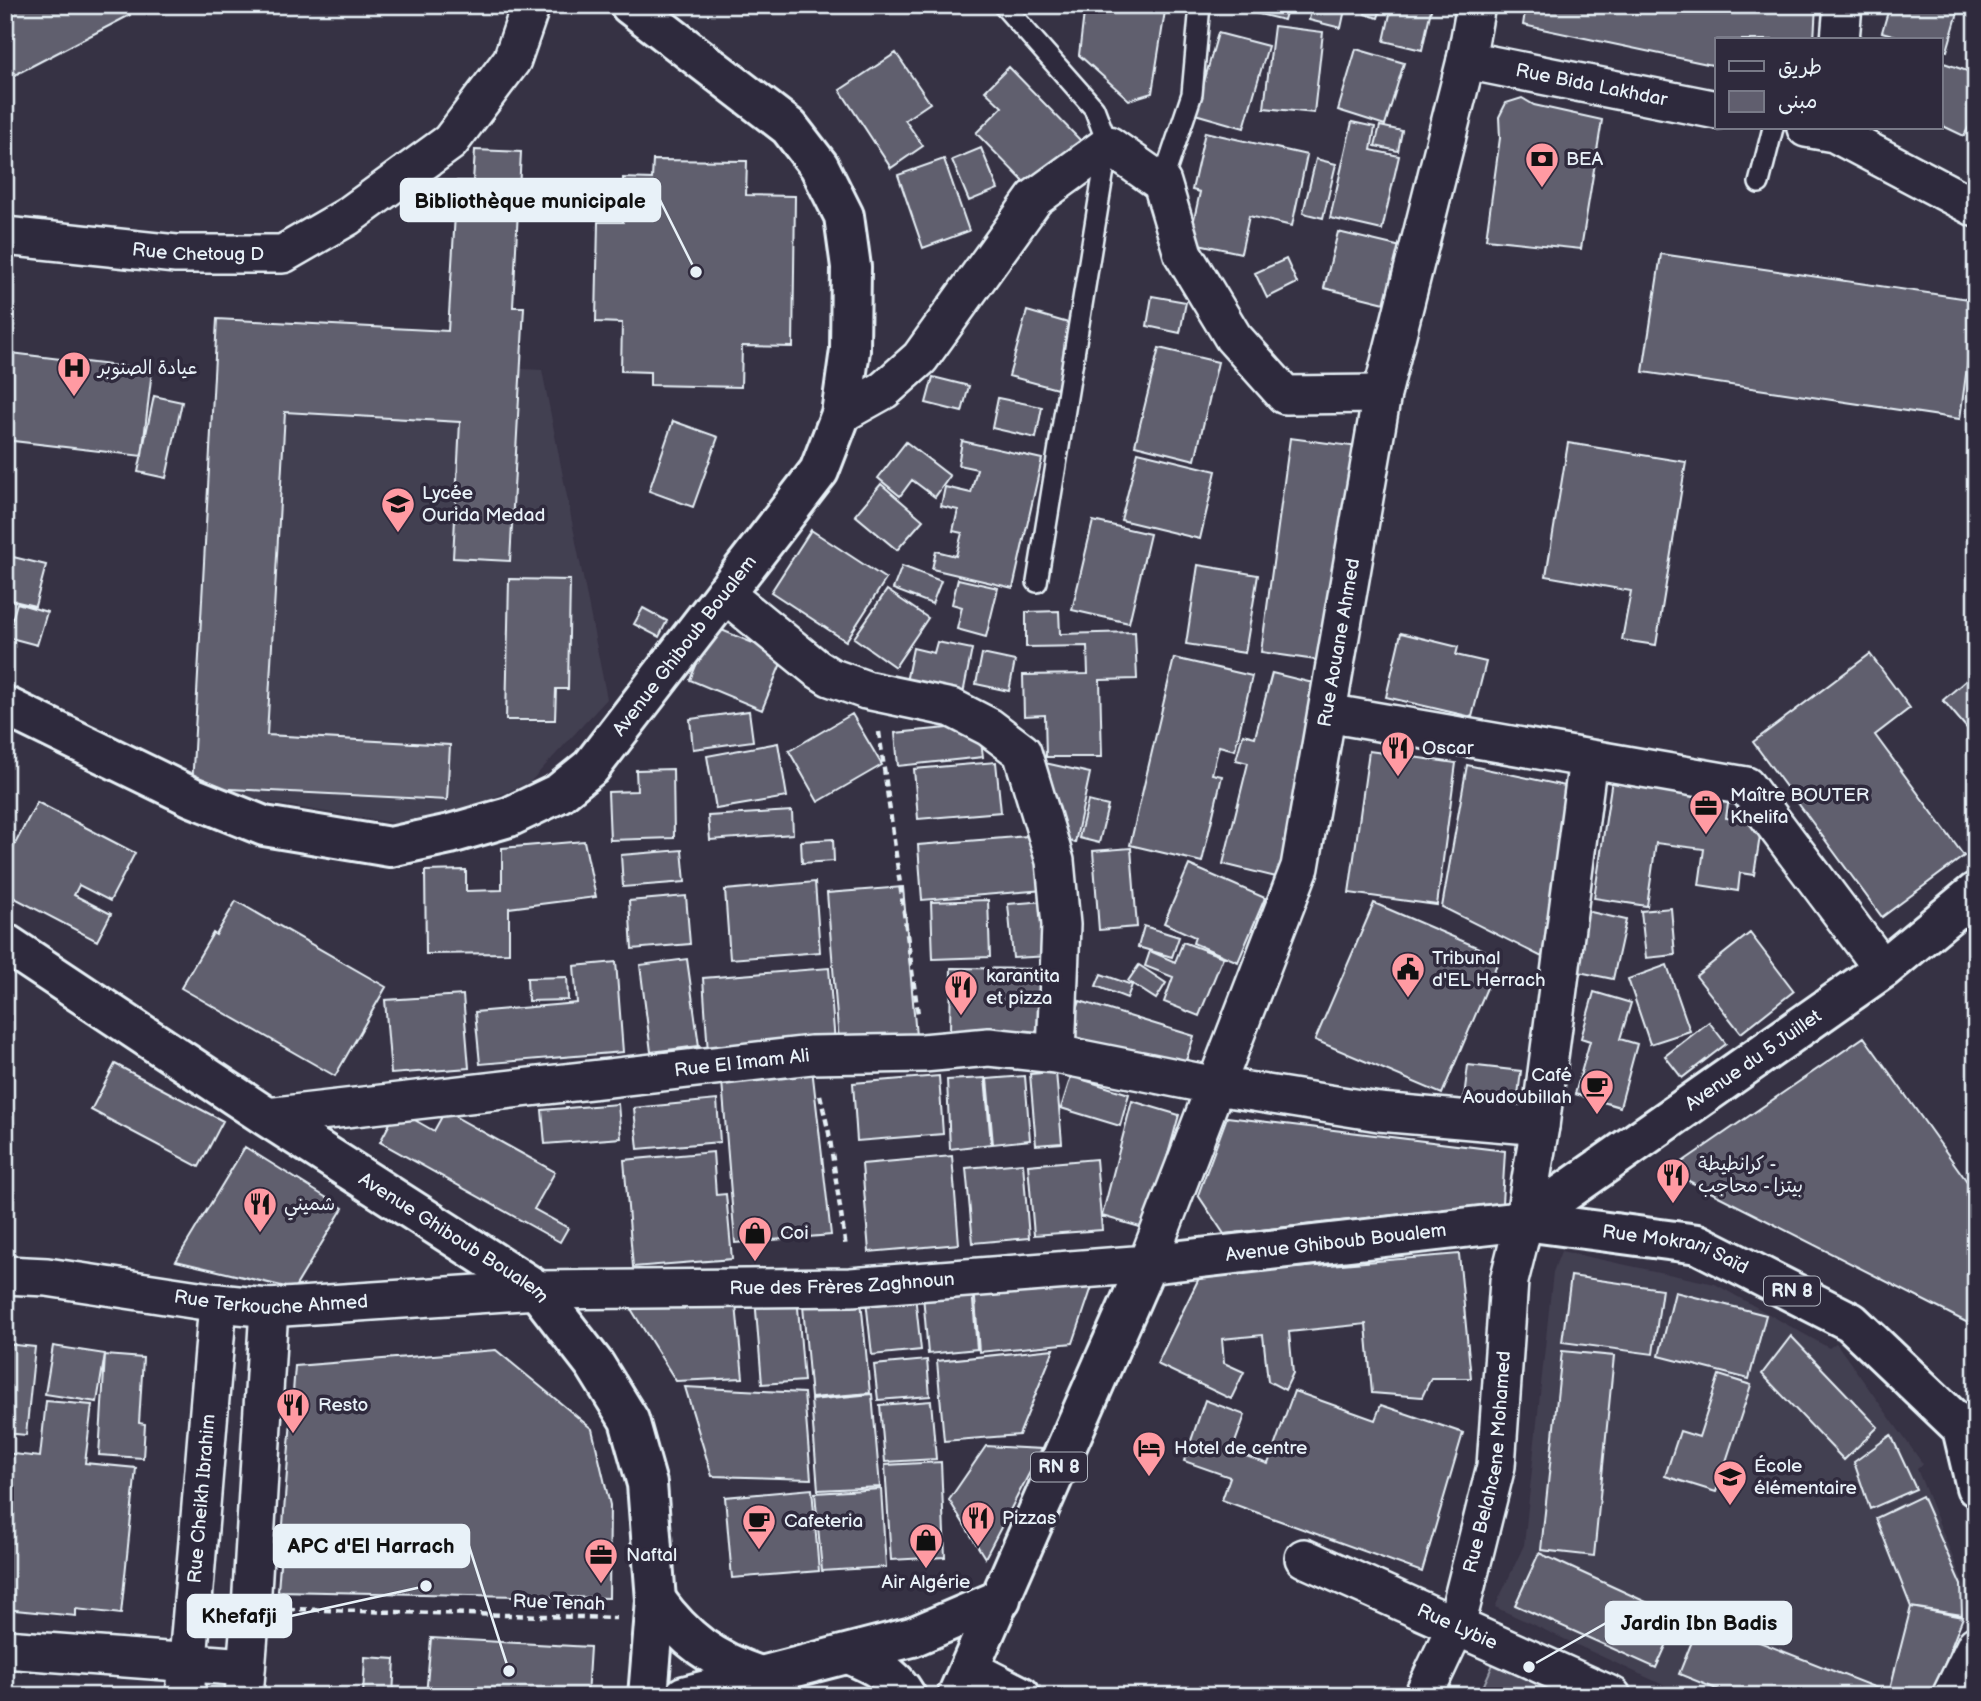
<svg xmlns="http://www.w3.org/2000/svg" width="1981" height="1701" viewBox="0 0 1981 1701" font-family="'Balsamiq Sans','Playpen Sans Arabic',sans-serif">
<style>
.built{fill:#433f51}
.green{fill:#4d4b5c;stroke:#9a9eaa;stroke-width:2}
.building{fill:#605e6e;stroke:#e8f1f8;stroke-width:2}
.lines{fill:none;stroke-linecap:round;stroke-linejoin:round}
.service-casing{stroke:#e8f1f8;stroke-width:24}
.minor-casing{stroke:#e8f1f8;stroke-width:42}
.secondary-casing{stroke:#e8f1f8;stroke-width:44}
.primary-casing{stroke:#e8f1f8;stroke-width:44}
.path{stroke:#e8f1f8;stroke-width:4.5;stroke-dasharray:7 5;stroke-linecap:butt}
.service{stroke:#2f2a3d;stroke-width:19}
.minor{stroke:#2f2a3d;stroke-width:37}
.secondary{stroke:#2f2a3d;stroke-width:38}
.primary{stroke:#2f2a3d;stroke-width:38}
.labels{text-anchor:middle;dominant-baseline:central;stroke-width:7;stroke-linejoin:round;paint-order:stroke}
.shield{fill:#2f2a3d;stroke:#b0b5c0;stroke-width:2}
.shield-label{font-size:18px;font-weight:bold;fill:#e8f1f8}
.street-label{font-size:19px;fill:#e8f1f8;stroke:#2f2a3d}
.poi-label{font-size:19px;fill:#e8f1f8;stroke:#2f2a3d;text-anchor:start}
.leader{fill:none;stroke:#e8f1f8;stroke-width:2.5}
.callout-dot{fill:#e8f1f8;stroke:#2f2a3d;stroke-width:2.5}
.callout{fill:#e8f1f8;stroke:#e8f1f8;stroke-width:2.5}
.callout-label{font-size:21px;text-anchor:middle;font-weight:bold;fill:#111}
</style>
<rect width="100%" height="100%" fill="#363244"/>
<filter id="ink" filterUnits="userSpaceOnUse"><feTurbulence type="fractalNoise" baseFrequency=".0143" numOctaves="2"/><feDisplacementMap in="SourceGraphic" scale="14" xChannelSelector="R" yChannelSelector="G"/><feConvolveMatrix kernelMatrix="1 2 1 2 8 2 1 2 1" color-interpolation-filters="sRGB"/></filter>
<g filter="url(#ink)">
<path class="built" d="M222,353L542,370L607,699L530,782L423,828L223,795Z
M1561,1251L1715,1284L1829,1348L1836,1343L1923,1464L1917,1469L1971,1602L1931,1696H1687L1495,1607L1524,1545L1553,1272Z"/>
<path class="green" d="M1505,1637L1628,1696H1479Z"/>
<path class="building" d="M11,5H125L130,15L5,80V8Z
M1085,5H1166L1152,93L1129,100L1079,55Z
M1221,5H1288L1284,20Z
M1312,5H1346L1341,28L1309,20Z
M1368,5H1382L1378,18L1365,14Z
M1392,5H1432L1422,50L1384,41Z
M1526,5H1816L1814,40H1717V66L1523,25Z
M1890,5H1960L1947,51L1941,49V40H1910L1882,32Z
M1274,26L1323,32L1314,113L1264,108Z
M1218,33L1268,46L1244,128L1195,114Z
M1356,49L1404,63L1385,125L1338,110Z
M896,53L930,103L905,120L923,146L891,168L840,90Z
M1941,62L1976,74V113L1964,136L1941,125Z
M1009,67L1081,141L1032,190L976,133L1002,107L985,91Z
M1522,98L1534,105L1602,120L1581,249L1486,239L1500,138L1499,117L1506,103Z
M1352,122L1375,127L1371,150L1399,156L1382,230L1330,218Z
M1380,126L1402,131L1398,151L1375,146Z
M1205,132L1307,155L1292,226L1249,216L1241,253L1189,242L1200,192L1192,190Z
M981,148L998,189L969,201L952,160Z
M475,150L521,152L513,307H524L510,561L453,558L460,422L285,412L267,735L450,745L447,800L192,787L217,319L448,331L457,181H473Z
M944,159L969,231L923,248L898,175Z
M1316,159L1336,164L1323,218L1303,213Z
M653,160L747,161L746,195L795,196L793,347L742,346L741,387L650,385V372L621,371L622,323L596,322L598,222H623V178L652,179Z
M1338,232L1414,250L1401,307L1324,288Z
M1661,254L1976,300L1960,419L1643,372Z
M1286,259L1297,283L1267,298L1255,273Z
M1152,296L1186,302L1180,333L1147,326Z
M1027,311L1075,325L1057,389L1009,376Z
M1159,348L1218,362L1195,460L1135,445Z
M11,353L152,370L142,456L5,440V398Z
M933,377L969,386L962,412L926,403Z
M154,396L182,402L166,478L138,472Z
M998,398L1042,407L1036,438L992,428Z
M673,421L718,437L693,507L649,491Z
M1290,438L1359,447L1330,662L1261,652Z
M962,441L1042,459L1013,588L932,569L936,551L956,556L962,533L953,531L958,510L941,506L945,487L971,493L977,469L958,465Z
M906,442L950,476L935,497L912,480L900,496L878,478Z
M1568,443L1686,462L1656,645L1622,640L1631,591L1546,576Z
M1138,452L1216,471L1200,539L1121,520Z
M881,484L923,520L897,550L855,515Z
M1093,521L1150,534L1129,623L1072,610Z
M811,530L886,579L846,641L771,592Z
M5,555L46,565L35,606L5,599Z
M1198,565L1258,575L1245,653L1186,644Z
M902,566L941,581L932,604L893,589Z
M509,579L570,580L568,689H556L555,720H506Z
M958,579L998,588L986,637L957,629L962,607L952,604Z
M887,590L928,618L895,667L854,638Z
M17,603L47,612L37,645L7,637Z
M643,608L667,621L659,637L634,624Z
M1059,611L1060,634L1135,632L1137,679L1100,680L1102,757H1046L1045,715L1024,716L1023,675L1088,674L1087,646L1026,647V612Z
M712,626L784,656L762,710L690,680Z
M1401,633L1458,647L1456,655L1486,662L1472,717L1386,697Z
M937,642L972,649L963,694L906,682L913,648L934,653Z
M982,654L1015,661L1009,691L976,684Z
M1870,654L1910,708L1875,735L1964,856L1882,917L1753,742Z
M1174,658L1252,676L1235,750L1219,746L1212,774L1222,776L1202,862L1130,845Z
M1976,672V739L1943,700Z
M1272,673L1329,687L1280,878L1223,864L1248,763L1236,760L1243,734L1255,737Z
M749,711L753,741L693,749L690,719Z
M852,714L882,765L818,802L789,751Z
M979,725L983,757L898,766L895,733Z
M778,743L787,797L716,809L707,756Z
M1369,751L1456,763L1437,905L1349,893Z
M996,762L1001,812L918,819L914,769Z
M1045,763L1090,773L1075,843L1052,834Z
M1467,765L1570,787L1542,957L1442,907Z
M673,769L674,838L610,840L608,792L637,791L636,770Z
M1613,773L1730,791L1726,818L1762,823L1754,875L1740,873L1738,891L1699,885L1704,849L1656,843L1647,906L1594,898Z
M1088,801L1108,806L1099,843L1079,838Z
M37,802L135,853L110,901L79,885L74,895L111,914L97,941L5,893V863Z
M792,811L793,834L710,840L708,816Z
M1040,835L1044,890L922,900L918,845Z
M833,839L834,861L802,863L801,841Z
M584,841L596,897L509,908V953L426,954L425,871L466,870V891L502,890V848Z
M1131,848L1137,927L1099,930L1093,851Z
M682,850L685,882L623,887L621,855Z
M1189,865L1265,898L1238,962L1193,943L1195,937L1164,923Z
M815,882L820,952L730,959L725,890Z
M903,887L916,1036L839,1042L827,893Z
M686,896L690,944L632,949L629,901Z
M988,900L990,957L933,959L931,902Z
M236,901L386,987L335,1076L181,988L213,933L216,935Z
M1046,901L1050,956L1013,958L1008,904Z
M1374,903L1500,957L1442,1094L1315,1040Z
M1671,908L1675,955L1646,958L1641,911Z
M1582,910L1626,920L1613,979L1569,970Z
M1144,926L1179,937L1172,957L1138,947Z
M1750,933L1794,991L1741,1033L1696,976Z
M1183,942L1223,957L1199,1016L1164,1002L1173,977L1145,966L1150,951L1175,962Z
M687,959L699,1046L651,1052L640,965Z
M616,962L623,1052L480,1064L475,1012L577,1003L574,966Z
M1139,965L1166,983L1156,999L1128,981Z
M1667,965L1690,1031L1650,1044L1628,979Z
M829,968L835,1043L708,1053L703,978Z
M951,968L1049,969V1032L950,1031Z
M1101,974L1132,985L1127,998L1096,986Z
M567,977L568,1000L528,1001L527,978Z
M1594,992L1631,1003L1620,1039L1637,1044L1620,1107L1575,1094L1590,1041L1581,1038Z
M463,995L469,1068L391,1074L385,1000Z
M1080,1001L1194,1036L1183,1070L1069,1035Z
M1709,1022L1726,1044L1682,1078L1665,1056Z
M1864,1037L1976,1194V1327L1669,1171Z
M115,1064L223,1121L199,1167L91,1110Z
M1468,1065L1521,1071L1516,1111L1463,1105Z
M812,1068L831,1235L735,1243L722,1081Z
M1056,1072L1062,1143L1036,1145L1030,1074Z
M939,1076L943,1134L857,1141L853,1083Z
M1025,1076L1030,1140L993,1144L987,1079Z
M1071,1076L1129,1094L1120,1126L1061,1108Z
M985,1078L991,1144L950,1149L947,1080Z
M717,1100L720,1142L638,1149L634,1108Z
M1132,1101L1179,1115L1147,1229L1102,1216Z
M618,1104L621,1138L545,1144L542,1110Z
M397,1110L434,1131L445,1111L555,1172L534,1209L568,1228L560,1242L380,1142Z
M1227,1117L1505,1151L1502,1203L1224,1234L1198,1195Z
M245,1147L343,1208L294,1289L176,1261Z
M713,1152L716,1195L726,1194L732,1259L633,1267L624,1160Z
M952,1156L959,1244L869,1252L862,1164Z
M1096,1159L1102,1230L1034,1235L1028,1165Z
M1023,1163L1029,1238L973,1243L966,1168Z
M1459,1254L1471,1378H1431L1422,1397L1372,1393L1366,1324L1289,1332L1293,1373L1285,1390L1268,1381L1263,1335L1222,1339L1224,1363L1244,1372L1231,1399L1157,1364L1200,1276Z
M1096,1275L1073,1343L979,1352L974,1286Z
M1571,1276L1662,1289L1653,1354L1562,1342Z
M972,1289L977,1349L928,1354L923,1295Z
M1675,1292L1766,1315L1749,1379L1659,1356Z
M735,1294L743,1378L676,1381L626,1301Z
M797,1295L804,1381L762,1384L755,1298Z
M915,1295L921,1350L872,1355L866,1300Z
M861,1300L870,1393L811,1398L803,1306Z
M1791,1336L1878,1427L1844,1460L1762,1374Z
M5,1344L35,1347L26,1435L5,1433Z
M53,1346L105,1354L97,1402L45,1394Z
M1054,1349L1019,1435L944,1441L937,1361Z
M496,1350L592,1429L610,1505L609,1598L278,1591L295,1366Z
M1562,1351L1614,1356L1594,1556L1541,1550Z
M105,1355L143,1358L139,1423L145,1424L143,1458L99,1455Z
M927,1360L930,1396L878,1400L874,1365Z
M1719,1375L1751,1385L1716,1492L1665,1476L1680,1431L1699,1437Z
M685,1387L804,1393L811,1479L712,1476Z
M1294,1391L1375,1420L1381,1405L1463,1433L1422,1572L1222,1500L1230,1477L1184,1461L1205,1400L1245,1415L1232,1451L1268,1464Z
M872,1394L880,1487L818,1490L811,1400Z
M46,1401L92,1405L85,1463L136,1468L121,1614L76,1609V1616L5,1609V1453L40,1457Z
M931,1401L936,1459L885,1462L880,1405Z
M1891,1435L1916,1489L1870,1509L1854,1462Z
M986,1446L1042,1449L985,1558L949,1500Z
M941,1462L945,1557L891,1560L885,1465Z
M812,1489L819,1571L732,1578L725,1497Z
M881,1489L886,1567L822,1571L815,1493Z
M1922,1496L1961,1585L1962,1615L1911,1607L1876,1518Z
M1539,1553L1679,1617L1656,1668L1515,1605Z
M1911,1607L1963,1617L1932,1696H1734L1679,1674L1701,1619L1889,1693Z
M431,1638L590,1647L587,1696H426Z
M365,1657L395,1659L393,1696H363Z"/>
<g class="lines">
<g class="service-casing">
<path id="service" d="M1003,5L1094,108L1108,145L1037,582
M1162,183L1192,94L1200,5
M1759,183L1773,128"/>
</g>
<g class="minor-casing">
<g id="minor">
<path d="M1840,40L1843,5"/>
<path id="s1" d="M1466,60L1717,110"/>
<path d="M1806,128L1834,133L1976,208"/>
<path id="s2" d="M5,236L176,254H283L347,217L450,142L512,60L531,5"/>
<path d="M841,414L884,390L920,358L1035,198L1108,145L1162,183L1183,254L1233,337L1285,395L1382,394"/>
<path d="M724,593L816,668L830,677L866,690L952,708L989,727L1022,752L1055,861L1061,925L1056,1054"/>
<path d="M1327,713L1746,786L1883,969"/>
<path id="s3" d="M267,1117L811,1055L923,1053L989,1047L1056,1054L1216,1086L1379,1112L1540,1126"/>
<path id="s4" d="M5,1275L47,1277L218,1303L269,1308L537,1290L851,1287L1147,1264L1300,867L1382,394L1466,60L1476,5"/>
<path id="s5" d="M1304,1558L1612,1696"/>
<path d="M5,1649L246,1667"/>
<path id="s6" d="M185,1696L218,1303"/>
<path d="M244,1696L251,1608L269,1308"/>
<path id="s7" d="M1423,1696L1456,1626L1496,1466L1509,1281L1524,1221L1540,1126L1588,759"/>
<path d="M1951,1696L1976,1645"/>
</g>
</g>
<g class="secondary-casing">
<g id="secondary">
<path id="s8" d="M5,706L192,797L264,826L390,847L450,834L509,817L559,793L591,767L819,471L841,414L850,350L851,267L844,216L819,166L789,127L630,5"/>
<path id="s9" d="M5,943L267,1117L537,1290L595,1365L629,1420L647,1484L656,1600L648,1696"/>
<path id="s10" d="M1524,1221L1883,969L1976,892"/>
</g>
</g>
<g class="primary-casing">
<g id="primary">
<path d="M656,1600C685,1640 713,1660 760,1676"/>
<path d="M849,1654C872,1664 893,1673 906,1696"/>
<path d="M970,1670L1021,1696"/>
<path d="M684,1696L912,1637L1001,1599"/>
<path id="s11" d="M957,1696L1147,1264L1524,1221L1698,1244L1851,1322L1962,1428L1976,1487"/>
</g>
</g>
<path class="path" d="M879,732L918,1014
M820,1095L829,1133L846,1248
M288,1609L616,1618"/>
<use href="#service" class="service"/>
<use href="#minor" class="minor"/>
<use href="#secondary" class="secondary"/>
<use href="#primary" class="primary"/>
</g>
</g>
<defs>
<g id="bank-pin" transform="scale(1.75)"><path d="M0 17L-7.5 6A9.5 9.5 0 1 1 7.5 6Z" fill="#ff9aa2" stroke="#2f2a3d"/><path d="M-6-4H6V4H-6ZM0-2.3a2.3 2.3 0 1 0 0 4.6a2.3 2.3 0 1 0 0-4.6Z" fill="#111"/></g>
<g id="hospital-pin" transform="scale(1.75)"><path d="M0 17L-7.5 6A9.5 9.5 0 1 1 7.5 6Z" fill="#ff9aa2" stroke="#2f2a3d"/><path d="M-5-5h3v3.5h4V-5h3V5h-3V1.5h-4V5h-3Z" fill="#111"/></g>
<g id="school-pin" transform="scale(1.75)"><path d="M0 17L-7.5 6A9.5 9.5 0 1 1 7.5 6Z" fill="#ff9aa2" stroke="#2f2a3d"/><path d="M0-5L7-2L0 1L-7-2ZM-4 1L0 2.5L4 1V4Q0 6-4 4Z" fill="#111"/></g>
<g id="restaurant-pin" transform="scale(1.75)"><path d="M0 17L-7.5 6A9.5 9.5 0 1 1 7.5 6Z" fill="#ff9aa2" stroke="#2f2a3d"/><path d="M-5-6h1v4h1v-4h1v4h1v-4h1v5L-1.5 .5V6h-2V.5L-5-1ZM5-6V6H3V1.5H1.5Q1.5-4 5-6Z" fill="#111"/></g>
<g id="office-pin" transform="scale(1.75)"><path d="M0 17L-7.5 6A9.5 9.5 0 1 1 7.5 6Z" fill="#ff9aa2" stroke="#2f2a3d"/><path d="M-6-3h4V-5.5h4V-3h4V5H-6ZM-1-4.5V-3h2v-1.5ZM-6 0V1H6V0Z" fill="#111"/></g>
<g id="civic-pin" transform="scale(1.75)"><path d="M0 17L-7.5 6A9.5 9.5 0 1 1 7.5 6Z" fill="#ff9aa2" stroke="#2f2a3d"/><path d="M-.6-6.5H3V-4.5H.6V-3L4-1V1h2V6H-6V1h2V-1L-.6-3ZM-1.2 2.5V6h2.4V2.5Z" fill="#111"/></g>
<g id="cafe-pin" transform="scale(1.75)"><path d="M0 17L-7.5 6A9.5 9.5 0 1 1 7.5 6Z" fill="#ff9aa2" stroke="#2f2a3d"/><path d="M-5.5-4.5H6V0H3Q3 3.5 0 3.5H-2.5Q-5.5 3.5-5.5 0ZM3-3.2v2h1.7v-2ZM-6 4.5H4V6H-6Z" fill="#111"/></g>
<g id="shop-pin" transform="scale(1.75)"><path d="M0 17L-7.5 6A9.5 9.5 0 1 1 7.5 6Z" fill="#ff9aa2" stroke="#2f2a3d"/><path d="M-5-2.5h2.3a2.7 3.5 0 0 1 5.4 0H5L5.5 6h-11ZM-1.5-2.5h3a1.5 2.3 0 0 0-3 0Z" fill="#111"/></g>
<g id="hotel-pin" transform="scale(1.75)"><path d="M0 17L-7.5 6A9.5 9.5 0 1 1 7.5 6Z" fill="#ff9aa2" stroke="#2f2a3d"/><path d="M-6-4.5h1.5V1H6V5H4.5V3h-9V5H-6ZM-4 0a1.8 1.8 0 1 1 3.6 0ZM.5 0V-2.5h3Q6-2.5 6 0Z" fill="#111"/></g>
</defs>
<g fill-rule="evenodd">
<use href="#bank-pin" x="1542" y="159"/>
<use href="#hospital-pin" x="74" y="368"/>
<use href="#school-pin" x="398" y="504"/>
<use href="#restaurant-pin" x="1398" y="748"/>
<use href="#office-pin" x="1706" y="806"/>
<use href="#civic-pin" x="1408" y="969"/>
<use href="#restaurant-pin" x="961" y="987"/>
<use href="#cafe-pin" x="1597" y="1086"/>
<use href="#restaurant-pin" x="1673" y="1175"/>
<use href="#restaurant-pin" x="260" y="1204"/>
<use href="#shop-pin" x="755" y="1233"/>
<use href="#restaurant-pin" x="293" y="1405"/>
<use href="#hotel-pin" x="1149" y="1448"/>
<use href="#school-pin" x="1730" y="1477"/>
<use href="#restaurant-pin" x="978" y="1518"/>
<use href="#cafe-pin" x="759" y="1521"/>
<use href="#shop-pin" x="926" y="1540"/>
<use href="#office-pin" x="601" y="1555"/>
</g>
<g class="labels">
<g class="shield">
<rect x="1764" y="1276.5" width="56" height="29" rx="5"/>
<rect x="1031" y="1452.5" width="56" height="29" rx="5"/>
</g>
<g class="shield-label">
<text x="1792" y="1291">RN 8</text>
<text x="1059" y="1467">RN 8</text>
</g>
<g class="street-label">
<text stroke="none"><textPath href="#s1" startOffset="128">Rue Bida Lakhdar</textPath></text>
<text stroke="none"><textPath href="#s2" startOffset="194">Rue Chetoug D</textPath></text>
<text stroke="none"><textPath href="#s4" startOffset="1799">Rue Aouane Ahmed</textPath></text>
<text stroke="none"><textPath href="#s8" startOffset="786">Avenue Ghiboub Boualem</textPath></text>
<text stroke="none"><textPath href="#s10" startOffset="280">Avenue du 5 Juillet</textPath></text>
<text stroke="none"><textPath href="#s3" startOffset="478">Rue El Imam Ali</textPath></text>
<text stroke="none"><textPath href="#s9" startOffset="537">Avenue Ghiboub Boualem</textPath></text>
<text stroke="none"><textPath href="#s11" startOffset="662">Avenue Ghiboub Boualem</textPath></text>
<text stroke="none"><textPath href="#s11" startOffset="1006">Rue Mokrani Saïd</textPath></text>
<text stroke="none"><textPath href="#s4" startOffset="840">Rue des Frères Zaghnoun</textPath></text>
<text stroke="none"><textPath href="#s4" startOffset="268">Rue Terkouche Ahmed</textPath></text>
<text stroke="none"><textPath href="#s7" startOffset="245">Rue Belahcene Mohamed</textPath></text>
<text stroke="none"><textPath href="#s6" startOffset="198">Rue Cheikh Ibrahim</textPath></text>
<text transform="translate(559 1603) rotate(2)">Rue Tenah</text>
<text stroke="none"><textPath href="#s5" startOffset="168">Rue Lybie</textPath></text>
</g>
<g class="poi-label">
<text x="1566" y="159">BEA</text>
<text x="98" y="368">عيادة الصنوبر</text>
<text x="422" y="493">Lycée<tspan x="422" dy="22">Ourida Medad</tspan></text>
<text x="1422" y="748">Oscar</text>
<text x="1730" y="795">Maître BOUTER<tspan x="1730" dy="22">Khelifa</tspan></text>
<text x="1432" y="958">Tribunal<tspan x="1432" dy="22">d'EL Herrach</tspan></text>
<text x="986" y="976">karantita<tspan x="986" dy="22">et pizza</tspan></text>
<text x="1572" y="1075" text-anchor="end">Café<tspan x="1572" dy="22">Aoudoubillah</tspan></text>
<text x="1698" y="1164">كرانطيطة -<tspan x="1698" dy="22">بيتزا - محاجب</tspan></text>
<text x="284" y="1204">شميني</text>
<text x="780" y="1233">Coi</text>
<text x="318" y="1405">Resto</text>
<text x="1174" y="1448">Hotel de centre</text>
<text x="1754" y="1466">École<tspan x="1754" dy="22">élémentaire</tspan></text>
<text x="1002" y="1518">Pizzas</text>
<text x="784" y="1521">Cafeteria</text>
<text x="626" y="1555">Naftal</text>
<text x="926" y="1582" text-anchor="middle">Air Algérie</text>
</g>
</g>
<path class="leader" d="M696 272L660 200M509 1671L469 1546M426 1586L291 1616M1529 1667L1606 1623"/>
<g class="callout-dot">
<circle cx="696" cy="272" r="7"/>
<circle cx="509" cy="1671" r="7"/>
<circle cx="426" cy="1586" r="7"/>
<circle cx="1529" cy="1667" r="7"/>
</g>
<g class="callout">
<rect x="401" y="179" width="259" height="42" rx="7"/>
<rect x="274" y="1525" width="195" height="42" rx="7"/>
<rect x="188" y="1595" width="103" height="42" rx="7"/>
<rect x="1606" y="1602" width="185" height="42" rx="7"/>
</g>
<g class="callout-label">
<text x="530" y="208">Bibliothèque municipale</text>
<text x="371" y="1553">APC d'El Harrach</text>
<text x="239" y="1623">Khefafji</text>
<text x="1699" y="1630">Jardin Ibn Badis</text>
</g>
<rect width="1981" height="1701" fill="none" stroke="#2f2a3d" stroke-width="28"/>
<rect x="14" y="14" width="1953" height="1673" fill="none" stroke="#e8f1f8" stroke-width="2.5" filter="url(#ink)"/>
<rect x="1715" y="38" width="228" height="91" fill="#2f2a3d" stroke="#797a88" stroke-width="2"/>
<rect x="1729" y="61" width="35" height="10" fill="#2f2a3d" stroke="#797a88" stroke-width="2"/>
<text x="1778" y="74" font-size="21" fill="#e8f1f8">طريق</text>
<rect x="1729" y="91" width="35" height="21" fill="#605e6e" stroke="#797a88" stroke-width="2"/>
<text x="1778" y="108" font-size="21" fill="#e8f1f8">مبنى</text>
</svg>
